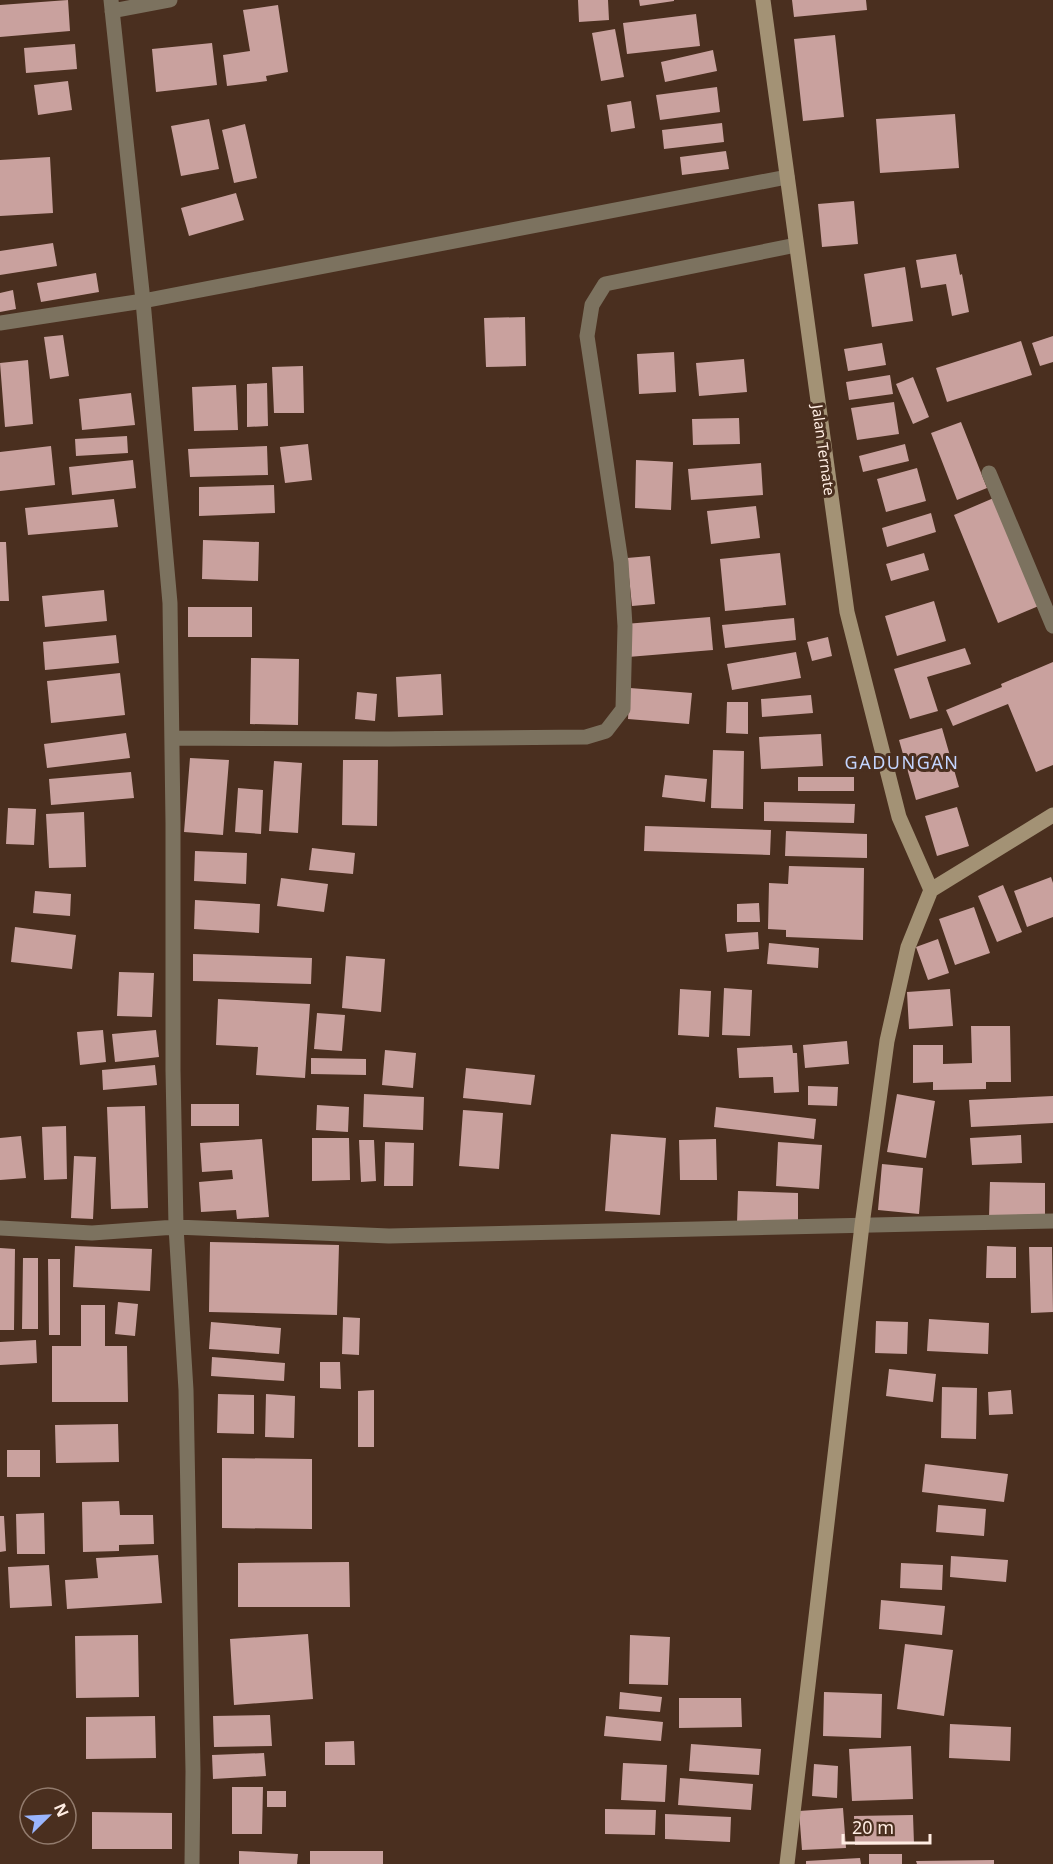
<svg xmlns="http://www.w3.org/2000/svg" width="1053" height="1864" viewBox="0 0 1053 1864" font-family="'Noto Sans',sans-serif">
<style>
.building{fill:#c9a19e}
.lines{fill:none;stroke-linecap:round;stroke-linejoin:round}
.lane{stroke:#7c725f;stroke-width:15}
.street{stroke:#7c725f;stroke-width:15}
.secondary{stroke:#a39275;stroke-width:15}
.labels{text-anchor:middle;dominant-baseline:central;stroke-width:6;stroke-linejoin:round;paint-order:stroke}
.street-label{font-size:15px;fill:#ffede3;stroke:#4a2f1f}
.quarter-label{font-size:18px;letter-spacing:1.5px;fill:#c4d5fe;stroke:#4a2f1f}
</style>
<rect width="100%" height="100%" fill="#4a2f1f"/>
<path class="building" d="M68,0L70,31L0,37V5Z
M578,0H608L609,20L579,22Z
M639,0H674V1L640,6Z
M792,0H866L867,10L794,17Z
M278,5L288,72L266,76L267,81L227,86L223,55L250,51L243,10Z
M696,14L700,46L627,54L623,23Z
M615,29L624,77L601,81L592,33Z
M835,35L844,117L803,121L794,39Z
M212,43L217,85L156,92L152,49Z
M75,44L77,69L26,73L24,48Z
M713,50L717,71L665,82L661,62Z
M68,81L72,110L38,115L34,85Z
M717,87L720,112L660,120L656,95Z
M631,101L635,128L611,132L607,105Z
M955,114L959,168L880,173L876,119Z
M209,119L219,169L181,176L171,126Z
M722,123L724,142L664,149L662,130Z
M245,124L257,178L234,183L222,130Z
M726,151L729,169L682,175L680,157Z
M50,157L53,213L0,216V160Z
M236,193L244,220L189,236L181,208Z
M854,201L858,244L822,247L818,204Z
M53,243L57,266L0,275V251Z
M956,254L960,275L962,274L969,312L952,316L946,284L921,288L916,260Z
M905,267L913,321L872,327L864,274Z
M96,273L99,292L41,302L37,283Z
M13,290L16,309L0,312V293Z
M525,317L526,366L486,367L484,318Z
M63,335L69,376L50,379L44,337Z
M1053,336V362L1040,366L1032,343Z
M1021,341L1032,375L947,402L936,368Z
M882,343L886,365L848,371L844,349Z
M674,352L676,392L639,394L637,354Z
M744,359L747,392L699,396L696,363Z
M28,360L33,424L5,427L0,363Z
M303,366L304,413H274L272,367Z
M890,375L893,394L849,400L846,382Z
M913,377L929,417L913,424L896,384Z
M267,383L268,426L247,427V384Z
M236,385L238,430L194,431L192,387Z
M131,393L135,425L82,430L79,399Z
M894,402L899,434L857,440L851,408Z
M739,418L740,444L693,445L692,419Z
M961,422L987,488L957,500L931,433Z
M127,436L128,453L76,456L75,439Z
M308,444L312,480L285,483L280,447Z
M905,444L909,461L863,472L859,456Z
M51,446L55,485L0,491V452Z
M267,446L268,475L190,477L188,449Z
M133,460L136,488L72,495L69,467Z
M636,460L673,462L671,510L635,508Z
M761,463L763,495L691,500L688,469Z
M917,468L926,501L886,512L877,479Z
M274,485L275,513L199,516V487Z
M996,497L1041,605L998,623L954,515Z
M114,499L118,527L28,535L25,508Z
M756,506L760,538L711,544L707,511Z
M931,513L936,532L887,547L882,528Z
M203,540L259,542L258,581L202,579Z
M0,542H6L9,601H0Z
M780,553L786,605L725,611L720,559Z
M924,553L929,570L891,581L886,564Z
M650,556L655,604L632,606L627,558Z
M104,590L107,621L45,627L42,596Z
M934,601L946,641L897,656L885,616Z
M188,607H252V637H188Z
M710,617L713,650L628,657L625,624Z
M794,618L796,640L725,648L722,625Z
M116,635L119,663L45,670L43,642Z
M828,637L832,656L812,661L807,642Z
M965,648L971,664L927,677L938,711L910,719L894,669Z
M796,652L801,678L732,690L727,664Z
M251,658L299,659L298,725L250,724Z
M1053,662V765L1036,772L1008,704L953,726L946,710L1002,687L1001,684Z
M120,673L125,715L51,723L47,681Z
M441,674L443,715L398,717L396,677Z
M630,688L692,693L689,724L628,719Z
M357,692L377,694L375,721L355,719Z
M811,695L813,713L762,717L761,699Z
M727,702H748V734L726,733Z
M942,728L959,787L916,800L899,740Z
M126,733L130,758L47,768L44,744Z
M821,734L823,766L761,769L759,737Z
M713,750L744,751L743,809L711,808Z
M190,758L229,760L223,835L184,832Z
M343,760H378L377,826L342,825Z
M274,761L302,763L298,833L269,831Z
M131,772L134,798L51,805L49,779Z
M665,775L707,779L705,802L662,797Z
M798,777H854V791H798Z
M238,788L263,790L261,834L235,832Z
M764,802L855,804L854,823L764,821Z
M957,807L969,846L937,856L925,816Z
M8,808L36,809L34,845L6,844Z
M84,812L86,867L49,868L46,814Z
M645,826L771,830L770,855L644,851Z
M786,831L867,834V858L785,856Z
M312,848L355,853L353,874L309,870Z
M195,851L247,853L246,884L194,881Z
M789,866L864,868L863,940L786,937V930L768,929L769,883L788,884Z
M1051,877L1053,883V917L1027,927L1014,891Z
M281,878L328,884L324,912L277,906Z
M1003,885L1022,932L997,942L978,896Z
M35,891L71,894L70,916L33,913Z
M195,900L260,904L259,933L194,929Z
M759,903L760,922H737V904Z
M974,907L990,953L955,965L939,919Z
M15,927L76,935L72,969L11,962Z
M758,932L759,949L727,952L725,934Z
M938,939L949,973L928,980L916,947Z
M769,943L819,948L818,968L767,964Z
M193,954L312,958L311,984L193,981Z
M346,956L385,959L381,1012L342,1008Z
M119,972L154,973L152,1017L117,1016Z
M724,988L752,990L750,1036L722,1035Z
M680,989L711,991L709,1037L678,1035Z
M950,989L953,1026L909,1029L907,992Z
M218,999L310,1004L305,1078L256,1075L258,1047L216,1045Z
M317,1013L345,1015L342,1051L314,1049Z
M971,1026H1010L1011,1082H986V1089L933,1090V1082L913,1083V1045H943V1064L972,1063Z
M103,1030L106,1062L80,1065L77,1032Z
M156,1030L159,1057L115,1062L112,1034Z
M847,1041L849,1064L805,1068L803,1045Z
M792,1045L793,1053H797L799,1092L774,1093L773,1077L739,1078L737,1048Z
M385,1050L416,1053L413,1088L382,1085Z
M311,1058L366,1059V1075L311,1074Z
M155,1065L157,1085L103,1090L102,1070Z
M466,1068L535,1075L531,1105L463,1098Z
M808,1086L838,1087L837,1106L808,1105Z
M364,1094L424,1097L423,1130L363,1127Z
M897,1094L935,1101L926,1158L887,1152Z
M1053,1096V1123L971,1127L969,1100Z
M191,1104H239V1126H191Z
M317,1105L349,1107L348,1132L316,1130Z
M145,1106L148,1208L111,1209L107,1107Z
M716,1107L816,1119L814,1139L714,1127Z
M463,1110L503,1113L499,1169L459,1166Z
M66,1126L67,1179L44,1180L42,1127Z
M611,1134L666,1138L660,1215L605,1211Z
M1021,1135L1022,1163L972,1165L970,1138Z
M21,1136L26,1178L0,1180V1138Z
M312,1138H349L350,1180L312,1181Z
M262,1139L269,1217L237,1219L236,1210L201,1212L199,1182L233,1179L232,1170L202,1172L200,1143Z
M716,1139L717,1180H680L679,1140Z
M359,1140H374L376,1181L361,1182Z
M385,1142L414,1143L413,1186H384Z
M778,1142L822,1145L819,1189L776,1186Z
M74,1156L96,1157L93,1219L71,1218Z
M882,1164L923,1168L919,1214L878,1210Z
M990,1182L1045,1183V1219L989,1218Z
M738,1191L798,1193V1225L737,1223Z
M210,1242L339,1245L337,1315L209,1312Z
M75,1246L152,1249L150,1291L73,1287Z
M987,1246L1016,1247V1278H986Z
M1029,1247H1052L1053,1312L1031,1313Z
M0,1248L15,1249L14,1330H0Z
M23,1258H38V1329H22Z
M48,1259H60V1335H49Z
M118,1302L138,1304L135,1336L115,1334Z
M81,1305H105V1346H127L128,1402H52V1346H81Z
M343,1317L360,1318L359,1355L342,1354Z
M929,1319L989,1323L988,1354L927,1351Z
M876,1321L908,1322L907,1354L875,1353Z
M211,1322L281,1328L279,1354L209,1349Z
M36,1340L37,1363L0,1365V1342Z
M212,1357L285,1363L284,1381L211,1376Z
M320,1362H340L341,1389L320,1388Z
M889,1369L936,1374L933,1402L886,1396Z
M942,1387L977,1388L976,1439L941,1438Z
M374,1390V1447H358V1391Z
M1011,1390L1013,1414L989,1415L988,1392Z
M218,1394L254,1395V1434L217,1433Z
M266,1394L295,1396L294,1438L265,1437Z
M118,1424L119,1462L56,1463L55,1425Z
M7,1450H40V1477H7Z
M222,1458L312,1459V1529L222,1528Z
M925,1464L1008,1474L1004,1502L922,1492Z
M119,1501L120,1515H153L154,1544L119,1545V1551L83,1552L82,1502Z
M938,1505L986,1509L984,1536L936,1532Z
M44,1513L45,1554H17L16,1514Z
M0,1516H4L6,1551L0,1552Z
M158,1555L162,1603L67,1609L65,1580L98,1578L96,1558Z
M951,1556L1008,1560L1006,1582L950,1577Z
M349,1562L350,1607H238V1563Z
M901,1563L943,1565L942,1590L900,1588Z
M49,1565L52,1606L10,1608L8,1567Z
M881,1600L945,1606L942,1635L879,1629Z
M308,1634L313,1699L234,1705L230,1639Z
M138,1635L139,1697L76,1698L75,1636Z
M630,1635L670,1637L668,1685L629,1684Z
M905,1644L953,1650L944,1716L897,1709Z
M620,1692L662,1697L660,1712L619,1709Z
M824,1692L882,1694L881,1738L823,1736Z
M679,1698H741L742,1727L679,1728Z
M270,1715L272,1746L214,1747L213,1716Z
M155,1716L156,1758L86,1759V1717Z
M606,1716L663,1722L661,1741L604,1736Z
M950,1724L1011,1727L1010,1761L949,1758Z
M354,1741L355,1765H325V1742Z
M691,1744L761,1749L759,1775L689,1771Z
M911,1746L913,1799L852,1801L849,1749Z
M264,1753L266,1776L213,1779L212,1755Z
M623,1763L667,1765L665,1802L621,1800Z
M814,1764L838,1766L837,1798L812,1796Z
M680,1778L753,1784L751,1810L678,1805Z
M232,1787H263L262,1834H232Z
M267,1791H286V1807H267Z
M843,1808L846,1848L802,1850L799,1811Z
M605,1809L656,1810L655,1835L605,1834Z
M92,1812L172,1813V1849H92Z
M665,1814L731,1817L730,1842L665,1839Z
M913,1815L914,1844L855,1845L854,1816Z
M239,1851L298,1854L297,1864H239Z
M310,1851H383V1864H310Z
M869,1854H902V1864H869Z
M860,1858L861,1864H806V1861Z
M994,1860V1864H917L916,1861Z"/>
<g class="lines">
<path class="lane" d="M989,473L1053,626"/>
<path class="street" d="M112,11L170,0
M0,323L143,301L111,0
M172,738L389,739L586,737L606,731L623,709L625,626L621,562L587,336L592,305L605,284L796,245
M0,1228L92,1233L176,1227L389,1236L1053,1221
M192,1864L193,1771L186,1390L176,1227L173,1070V823L170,603L143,301L787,177"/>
<path class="secondary" d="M763,0L847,612L899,817L931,890
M931,890L1053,815
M787,1864L862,1225L887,1041L908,947L931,890"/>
</g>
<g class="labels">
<g class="street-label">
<text transform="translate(824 450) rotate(82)">Jalan Ternate</text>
</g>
<g class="quarter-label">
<text x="902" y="762">GADUNGAN</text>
</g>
</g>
<g transform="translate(48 1816) rotate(66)"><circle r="28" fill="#4a2f1f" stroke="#927b6d" stroke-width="1.5"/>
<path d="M0-4.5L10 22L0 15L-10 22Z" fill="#9ab5fd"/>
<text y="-9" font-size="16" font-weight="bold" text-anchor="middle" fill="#ffede3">N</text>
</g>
<path d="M843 1834v9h87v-9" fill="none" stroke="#ffede3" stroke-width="3"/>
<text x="852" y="1834" font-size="18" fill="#ffede3" stroke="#4a2f1f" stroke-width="4.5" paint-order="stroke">20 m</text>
</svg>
